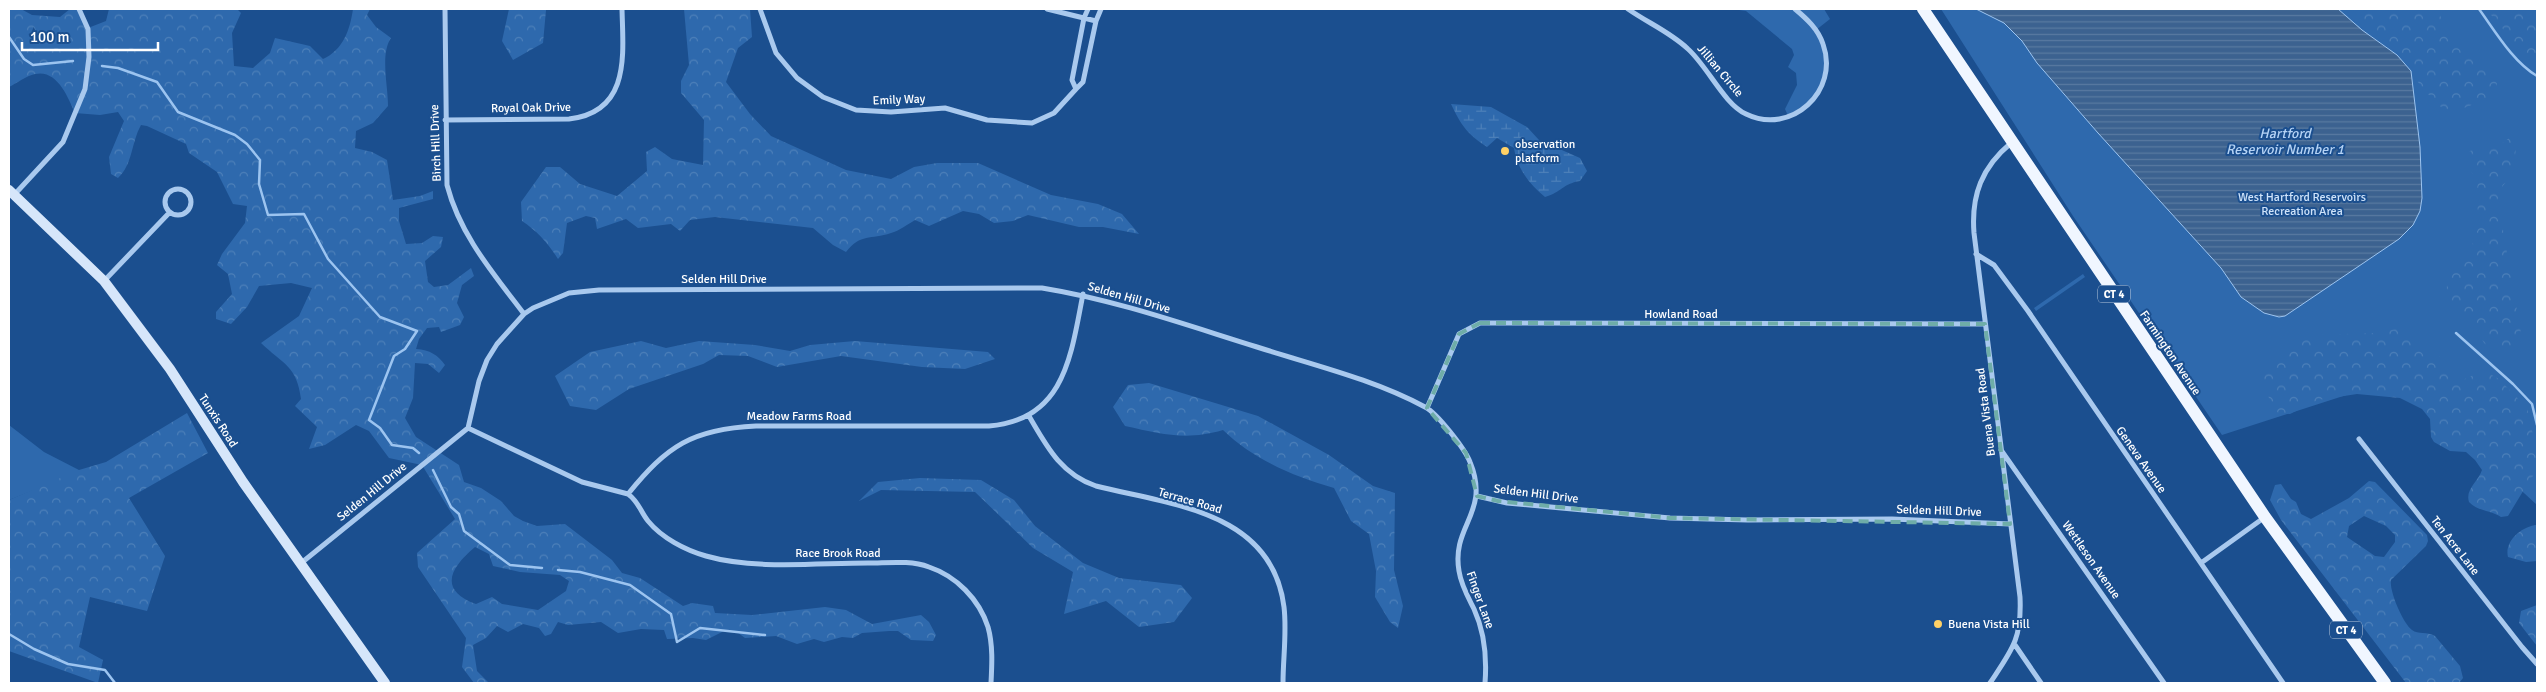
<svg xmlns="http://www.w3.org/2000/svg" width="2546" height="692" viewBox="0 0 2546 692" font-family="Signika,sans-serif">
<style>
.green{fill:#2e69ad}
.forest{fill:url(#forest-crowns);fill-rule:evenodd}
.wetland{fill:url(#wetland-marsh)}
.water{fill:url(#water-rules);stroke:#9cc4f0}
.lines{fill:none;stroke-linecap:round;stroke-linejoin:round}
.stream{stroke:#9cc4f0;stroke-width:2.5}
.street{stroke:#a9c9ee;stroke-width:5}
.secondary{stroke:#d6e6fa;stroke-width:10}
.primary{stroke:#f0f6ff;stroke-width:12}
.marked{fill:none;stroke:#6fada8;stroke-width:4;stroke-dasharray:10 6;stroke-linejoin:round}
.poi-dot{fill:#ffd166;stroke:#1b4f8f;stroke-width:2}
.labels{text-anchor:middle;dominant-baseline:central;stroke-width:4;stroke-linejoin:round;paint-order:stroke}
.shield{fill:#1b4f8f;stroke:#bbcadd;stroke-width:1}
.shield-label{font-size:11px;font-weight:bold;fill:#fff}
.street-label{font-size:12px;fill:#fff;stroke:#1b4f8f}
.poi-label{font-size:12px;fill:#fff;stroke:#1b4f8f;text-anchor:start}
.park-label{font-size:12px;fill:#cfe3fa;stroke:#1b4f8f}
.water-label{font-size:14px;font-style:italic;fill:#b5d3f5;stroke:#1b4f8f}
</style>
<defs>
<pattern id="forest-crowns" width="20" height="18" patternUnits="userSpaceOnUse" patternTransform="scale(1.25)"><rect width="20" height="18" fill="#2e69ad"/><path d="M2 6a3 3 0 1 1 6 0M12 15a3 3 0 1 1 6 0" fill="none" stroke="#4d80b9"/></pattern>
<pattern id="wetland-marsh" width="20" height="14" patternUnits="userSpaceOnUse" patternTransform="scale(1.25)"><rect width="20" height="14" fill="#2e69ad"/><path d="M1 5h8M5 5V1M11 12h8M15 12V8" fill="none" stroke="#4d80b9"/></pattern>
<pattern id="water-rules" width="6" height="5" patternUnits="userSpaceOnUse" patternTransform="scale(1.25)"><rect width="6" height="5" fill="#3c6290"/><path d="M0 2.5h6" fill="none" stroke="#597aa1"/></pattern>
</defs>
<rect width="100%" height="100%" fill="#1b4f8f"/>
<path class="green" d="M1732,9H1824L1830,19L1816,30L1827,62L1819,93L1789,118L1785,109L1797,85L1796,73L1788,67L1794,55L1792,49L1746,11Z
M1941,9H2537V505L2399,378L2222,435L2073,216Z
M2083,274L2085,277L2036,311L2034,308Z
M9,425L44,452L79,470V472L9,500Z"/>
<path class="forest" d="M9,9H21L32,15L60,17L70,9H79L88,28L106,21L109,9H237L241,13L232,33L234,66L253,68L270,53L275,38L310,46L323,59C343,50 350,30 353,9H370L367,15L376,27L391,38C380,54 388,85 388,106L373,123L356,131L355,148L372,152L387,160L393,200L420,196L433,191V199L399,208V221L406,244L422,243L433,236L443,237L441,247L425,261L428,282L434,287L448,285L471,268L474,276L462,285L457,303L464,317L460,325L441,332L439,327L427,328L419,339L416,349C430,350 438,355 445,365L439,373L428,364L415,363L413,398L405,418L416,437L459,465L464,482L481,488L501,501L514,516L523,521L537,526L565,524L612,560L622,573L640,578L683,606L692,603L713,606L715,613L752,615L825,607L846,610L872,624L921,615L929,622L936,635L933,641L911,640L898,631H889L862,633L853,638L842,637L824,642L814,639L797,644L776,636L745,638L737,632L724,631L706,640L693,638L667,639L664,630L641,629L618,633L601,622L568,625L558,622L551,634L545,636L539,628L523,624L508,632L497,626L486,638L473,645L477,671L489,683H474L462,667L466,638L418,567L417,553L455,519L422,465L389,458L369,431L356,425L325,445L309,449L317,427L295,406L301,399C297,366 283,364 261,343L299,316L312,288L291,283L259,286L247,307L231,324L216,319V312L232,294L228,274L217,265L222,254L245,223L247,206L233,204L217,172L189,153L186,144L147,126L141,125C131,143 133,164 118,178L111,174L109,157L124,121L118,112L100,115L75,113C68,97 57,69 35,74C26,76 17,83 9,87ZM475,547L489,554L493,566L520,572L560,575L569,581L566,591L538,610L502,604L492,597L476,604C438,590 450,568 475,547Z
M509,9L546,10L543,43L513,60L502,41Z
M684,9H750L752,37L738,48L726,82L750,114L771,136L846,170L891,179L914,167L937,163H978L1051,195L1098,204L1122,214L1139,234L1103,227H1079L1028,215L1013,221L994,223L979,214L963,211L929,226L915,220C908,224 899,231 891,233C870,240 861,233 846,252L833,245L813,228L715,217L690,220L680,231L671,224L638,228L626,219L597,229L595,218L586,216L567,223L563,253L558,259C548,243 537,231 522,221L521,202L546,167H560L580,184L617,196L647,171L646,152L655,147L672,159L703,165L704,120L681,93V81L689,65Z
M2338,9H2438L2444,27L2470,47L2478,58L2496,76L2497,85L2487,98L2467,107L2455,110L2443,109L2425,91L2397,55L2362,30Z
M2486,9H2523L2536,23L2537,69Z
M2509,138L2514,142L2516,148L2513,174L2501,188L2498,201L2522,339V346L2513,354L2489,347L2484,343L2468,316L2452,308L2446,297L2447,285L2455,270L2470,251L2480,223L2476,199L2478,181C2475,175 2469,171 2467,165C2459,145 2482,151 2492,148C2498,147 2504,142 2509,138Z
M2401,328L2407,329L2421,349L2443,358L2448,376L2453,380L2460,381L2476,374L2488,373L2499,379L2527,408L2537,453V472L2531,478L2508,516L2501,517C2490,510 2477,511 2469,502C2465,489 2478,482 2482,470L2475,460L2466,452L2450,451L2434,442L2431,437L2430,419L2422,409L2400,398L2357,394L2318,400L2290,414L2278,413L2262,386L2263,374L2272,359L2314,335L2375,333Z
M641,341L666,348L699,341L755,345L790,351L810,345L855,341L988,352L995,359L965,369L922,367L841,356L777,367L748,356L719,355L703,364L629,389L596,410L570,406L555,376L590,352Z
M1149,383L1258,416L1329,455L1373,486L1395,493L1394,570L1403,606L1398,628L1390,622L1375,597L1376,571L1369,534L1351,521L1334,488C1294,477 1253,459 1223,430C1186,441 1162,434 1125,426L1113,407L1128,385Z
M187,413L208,453L129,498L165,556L147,611L90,597L79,647L103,660L98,683L9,651V500L79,470L106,462Z
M920,478L981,480L1014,500L1035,526L1083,563L1119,578L1181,585L1192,598L1174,622L1139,627L1106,601L1064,614L1073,572L1033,548L975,492L881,490L859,501L878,482Z
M2369,481L2375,482L2427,535L2428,541L2426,546L2391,580C2389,591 2403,623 2412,630C2418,635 2427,631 2435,636L2460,666L2463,678L2459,683H2406L2281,520L2270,500L2275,485L2281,484L2291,499L2296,502L2301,514L2311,519L2349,498ZM2364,516L2386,526L2395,535V542L2384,557L2375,556L2347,537L2349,526Z
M2537,525V561L2526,562L2508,557C2504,541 2522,526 2537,525Z
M2537,605V646L2519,623L2521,611Z"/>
<path class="wetland" d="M1451,104L1491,107L1527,127L1539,140L1580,158L1587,171L1580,181C1562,184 1562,192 1545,197C1529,184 1517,168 1514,148L1497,138L1487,147C1467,134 1461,125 1451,104Z"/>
<path class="water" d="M1976,9H2338L2362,30L2397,55L2411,71L2420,147L2422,198L2420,211L2413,225L2399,239L2285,316L2279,317L2264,313L2241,297L2221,268L2098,133L2037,63L2022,41L2004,23Z"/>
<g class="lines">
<path class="stream" d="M2479,9C2495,31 2513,62 2537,76
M9,37L24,59L33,65L73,61
M102,66L118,68L157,82L178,112L235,135L247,144L260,160L259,184L268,215L304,214L328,259L380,317L417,331L405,349L394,356L369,420L380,428L392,445L413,448L419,453
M2456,333L2513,384L2532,404L2537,425
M433,470L451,507L459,514L464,531L510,565L542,568
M558,570L580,572L630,585L671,614L677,642L700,628L765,635
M9,634L34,649L68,664L105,670L115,683"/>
<path class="street" d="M445,9L447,185C460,235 493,273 524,314
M760,9L776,53L797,78L823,97L856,110L891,112L945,108L987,120L1032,123L1054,113L1076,89
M1047,9L1096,21
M1088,9L1084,18L1072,80L1076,89L1083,82L1096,21L1101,9
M1628,9C1648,23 1670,32 1688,49C1708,67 1724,104 1746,114C1791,136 1840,91 1823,44C1818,29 1807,19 1795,9
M445,120L569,119C631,112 623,54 622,9
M165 202a13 13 0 1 1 26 0a13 13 0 1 1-26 0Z
M14,195L63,142L85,89L89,57L88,29L79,9
M1976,254L1994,265L2028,311L2283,683
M104,281L170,212
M1427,408L1459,334L1480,323L1985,324
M1029,416C1047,447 1061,474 1096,486C1171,505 1272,511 1284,607C1287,632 1283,658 1283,683
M468,428L582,482L628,494C667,446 692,429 756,426H989C1065,420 1071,355 1083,294
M2359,439L2522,647L2537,664
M2001,450L2164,683
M628,494C639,502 640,511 648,521C662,538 685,550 706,556C755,570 817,563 868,563C888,563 910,560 929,567C956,576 979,599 988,627C993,645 992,664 991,683
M1477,496L1507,503L1670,518L1748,520L1892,519L2010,524
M2201,563L2265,517
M300,564L468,428L479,381L487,360L497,344L524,314L533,308L569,293L599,290L1042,288C1116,300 1186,325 1257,347C1313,365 1373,379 1425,407C1437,413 1465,449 1470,462C1491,513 1451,525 1459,571C1461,585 1468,597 1474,609C1485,633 1487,657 1485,683
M2015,645L2041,683
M1990,683C2012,650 2022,639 2020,597L1974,233C1971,195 1982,167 2011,143"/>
<path class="secondary" d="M9,190L104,281L170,369L243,482L385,683"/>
<path class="primary" d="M1923,9L2265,517L2385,683"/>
</g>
<path class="marked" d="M1480,323L1985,324L2010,524L1670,518L1498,501L1477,496L1466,453L1427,408L1459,334Z"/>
<g class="poi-dot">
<circle cx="1505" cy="151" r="5"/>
<circle cx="1938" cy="624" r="5"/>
</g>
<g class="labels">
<g class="shield">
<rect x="2098" y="285.5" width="32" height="17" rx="4"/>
<rect x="2330" y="621.5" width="32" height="17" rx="4"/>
</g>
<g class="shield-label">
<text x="2114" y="294">CT 4</text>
<text x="2346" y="630">CT 4</text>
</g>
<g class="street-label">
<text transform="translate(1720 71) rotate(50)">Jillian Circle</text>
<text transform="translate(899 100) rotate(-2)">Emily Way</text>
<text transform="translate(531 108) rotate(-1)">Royal Oak Drive</text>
<text transform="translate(436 143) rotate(-92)">Birch Hill Drive</text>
<text x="724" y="279">Selden Hill Drive</text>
<text transform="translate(1129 298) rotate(16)">Selden Hill Drive</text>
<text x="1681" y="314">Howland Road</text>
<text transform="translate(2170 353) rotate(56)">Farmington Avenue</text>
<text transform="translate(1986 412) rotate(-97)">Buena Vista Road</text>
<text x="799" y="416">Meadow Farms Road</text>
<text transform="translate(218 421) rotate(57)">Tunxis Road</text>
<text transform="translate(2141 460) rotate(55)">Geneva Avenue</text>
<text transform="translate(372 492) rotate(-39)">Selden Hill Drive</text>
<text transform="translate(1536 494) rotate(7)">Selden Hill Drive</text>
<text transform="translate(1190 501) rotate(16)">Terrace Road</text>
<text transform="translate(1939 511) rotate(2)">Selden Hill Drive</text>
<text transform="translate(2455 546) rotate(52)">Ten Acre Lane</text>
<text x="838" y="553">Race Brook Road</text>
<text transform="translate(2091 560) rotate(55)">Wettleson Avenue</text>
<text transform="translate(1480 600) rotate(70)">Finger Lane</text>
</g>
<g class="poi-label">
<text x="1515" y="144">observation<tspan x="1515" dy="14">platform</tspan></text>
<text x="1948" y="624">Buena Vista Hill</text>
</g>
<g class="park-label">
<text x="2302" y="197">West Hartford Reservoirs<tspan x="2302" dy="14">Recreation Area</tspan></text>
</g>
<g class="water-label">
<text x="2285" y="133">Hartford<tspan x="2285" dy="16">Reservoir Number 1</tspan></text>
</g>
</g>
<rect width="2546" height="692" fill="none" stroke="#ffffff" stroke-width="20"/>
<path d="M22 42v8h136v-8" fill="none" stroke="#ffffff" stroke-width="2.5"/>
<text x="30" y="42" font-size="15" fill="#ffffff" stroke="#1b4f8f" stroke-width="4" paint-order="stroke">100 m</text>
</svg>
